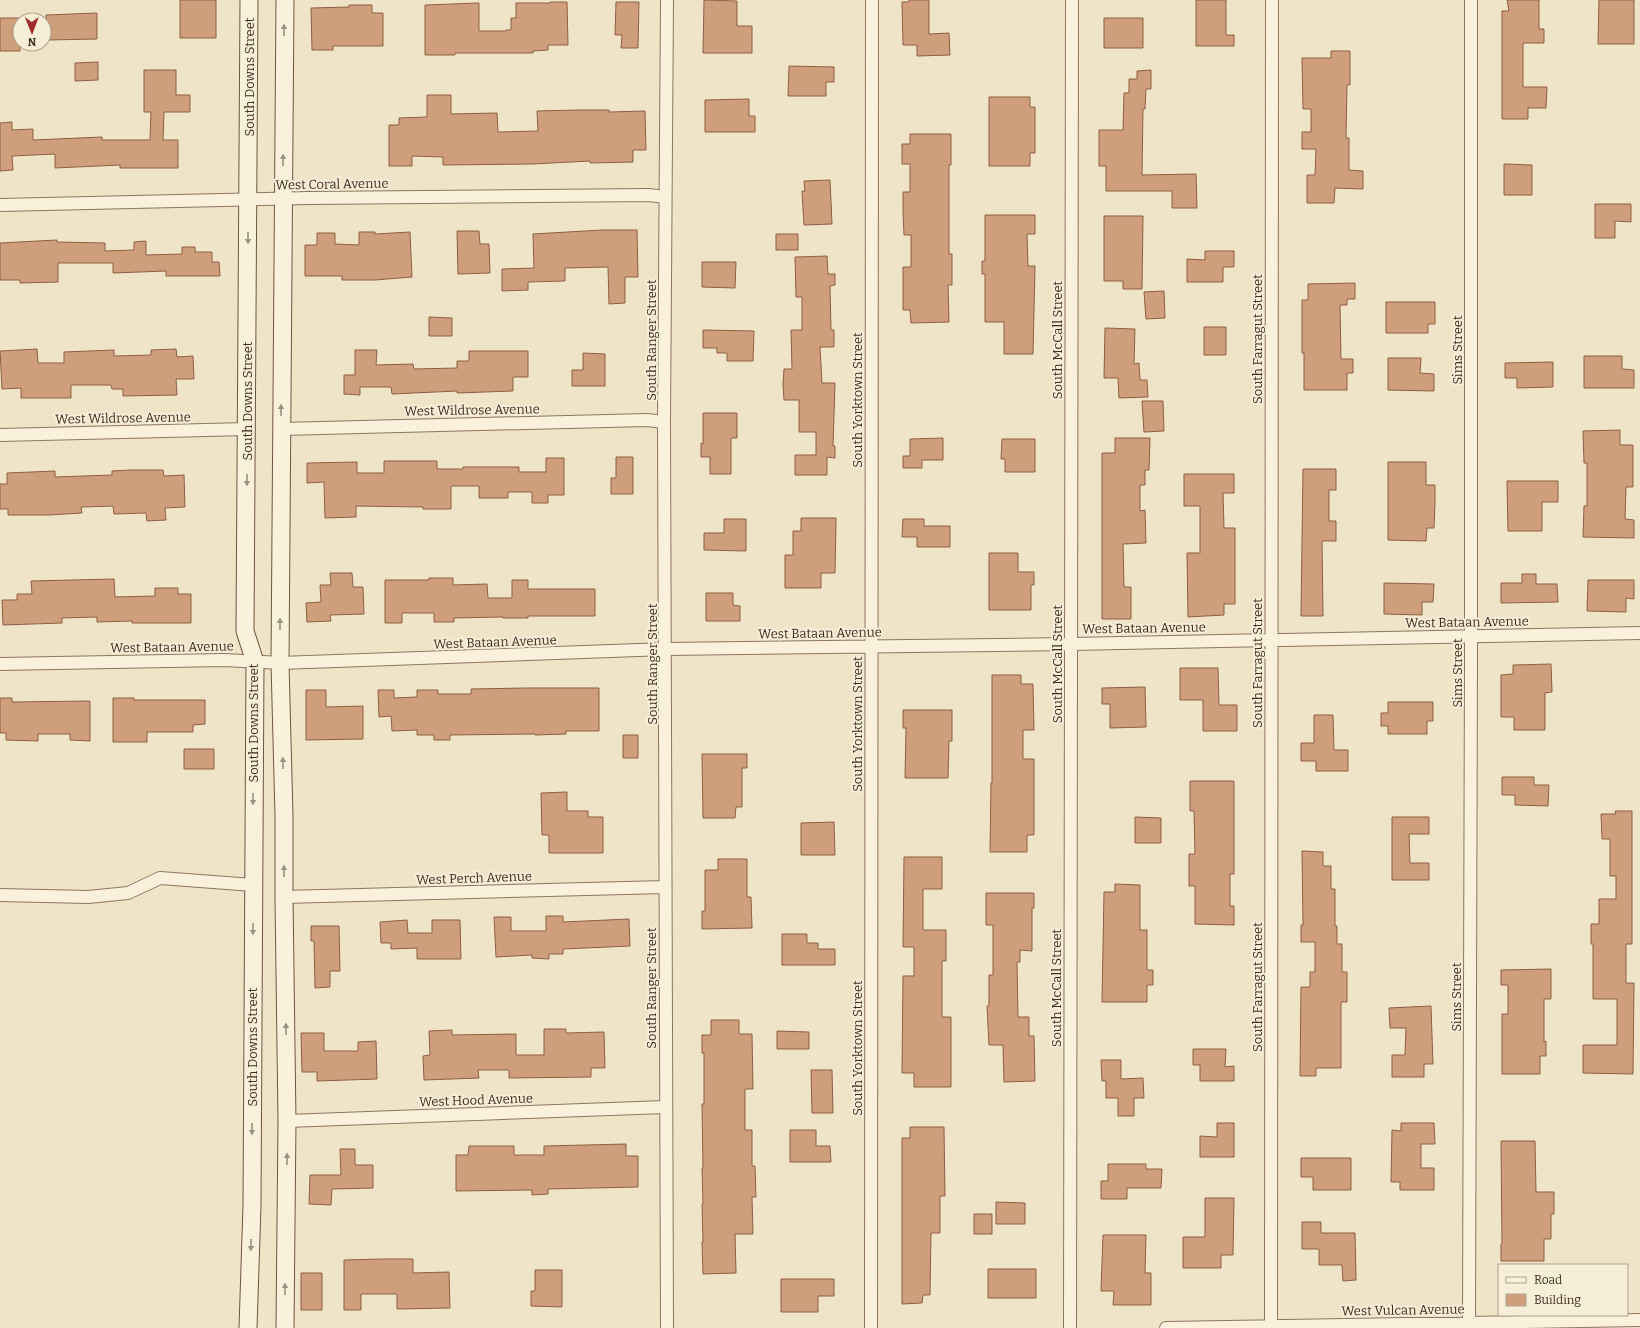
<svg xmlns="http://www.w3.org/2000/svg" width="1640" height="1328" viewBox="0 0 1640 1328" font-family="Bitter,serif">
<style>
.building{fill:#cf9f7d;stroke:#8d5f41}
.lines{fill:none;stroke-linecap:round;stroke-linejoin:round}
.street-casing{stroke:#8d765c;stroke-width:14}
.secondary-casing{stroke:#6f573f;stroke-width:19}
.street{stroke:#faf1dc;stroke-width:12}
.secondary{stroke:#faf1dc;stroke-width:17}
.oneway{fill:#9c907e}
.labels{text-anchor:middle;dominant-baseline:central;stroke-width:4;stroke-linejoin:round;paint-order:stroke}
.street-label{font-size:13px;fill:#3d2e20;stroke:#f7eed8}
</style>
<rect width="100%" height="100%" fill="#f0e4c8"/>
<path class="building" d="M180,0H216V38H180Z
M704,0L737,1V26H752V53H703Z
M909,0H929V34L949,33L950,55L917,56V45H903L902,2H909Z
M1196,0H1226V35H1234V46H1196Z
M1507,0H1539V29H1544V43H1523V87H1547L1546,108H1528V119H1502V11H1509Z
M1599,0H1634V44H1598Z
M550,2H567L568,45H548V50L533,51V53H455V55H425V5L479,3V31H506V30H511V18H516V3H550Z
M616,2H639L638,48H621L622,35H615Z
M349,5H372V13H383V46H333V50H312L311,8L349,7Z
M97,13V39L47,40L46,15Z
M0,18H20V51H0Z
M1104,18H1143V48H1104Z
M1331,51H1350V85H1347L1346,138H1349V170L1363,171V189L1335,188L1334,203H1307V175H1315L1316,149H1302V132H1311V109H1303L1302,58H1331Z
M98,62V80L75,81V63Z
M789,66L834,67V82H826V96H788Z
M144,70H176V95H190V112H164L163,140H178V168H120V165L55,168V154L12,156L13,170L0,171V123L12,122V130L33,129V140L102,137V140H150L151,112H144Z
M1151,70V89H1146L1145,109H1143L1142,175L1196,174L1197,208H1172V191H1106V166H1099V130H1123L1124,93H1129V79H1137V71Z
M427,95H451V114L497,113L498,132L538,131L537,111L577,110H609V112L645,111L646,150H633V162L590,163V161L532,164L443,165V157L412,156V166H389V125H399V118L427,117Z
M989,97H1030V107H1035V153H1030V166H989Z
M749,99V116H755V132H705V100Z
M910,134H951V165H949V254H952V285H948L949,322L911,323L910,310H903V267H911V235H904L903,211V192H910V164H902V144H910Z
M1504,164L1532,165V195H1504Z
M830,180L832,224L804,225L802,191H805L804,181Z
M1595,204H1631V222L1615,221V238H1595Z
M985,215H1035V234H1027L1028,266H1035L1033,354H1004V322H985V274H982V261H985Z
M1104,216H1143L1142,289H1123V281H1104Z
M602,230H637L638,277H625V303L609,304L608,267L565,268V281L528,282V290L502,291V269L534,268L533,234Z
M457,231H479L480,244H489L490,273L458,274Z
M359,232H375V234L410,232L412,277L375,280H342V276H305V245H317V233H335V244L359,245Z
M776,234H798V250H776Z
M57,240V242L105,243V251L134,250V242L146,241V255L182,254V247H195V252H212V262H219L220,276H166V271L113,273V263H58V282L20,283V280H0V243Z
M1205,251H1234V267H1223V282H1187V259L1205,260Z
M827,256L828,274H835V285L830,286L831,330H834V347H820L822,383H835L833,446H835V458L827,457V475H795V455H816V432H799V400H784L783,384L784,369H792L791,330H802V297H796L795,257Z
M702,262H736L735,288L702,287Z
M1355,283V299H1347V305H1340L1341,359H1353V373H1347V390H1304V353H1302V300H1308V284Z
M1164,291L1165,318L1146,319L1144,292Z
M1386,302H1435V324H1428V333H1386Z
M429,317L452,318V336H429Z
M1204,327H1226V355H1204Z
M1105,328L1135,329L1134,364L1139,363L1140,380H1147L1148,397L1119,398L1118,378H1104Z
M703,330L754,331L753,361H727V353H717V348H703Z
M37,349L38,363H64V352L114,350V356L151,355V350L176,349L177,357L193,356L194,379H176L177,395L123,396V389H112L111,385H71V398H21V388L2,389L0,351Z
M355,350H377L376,365L413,364L414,369L457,368V361H469V351H528V377H513V391L457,393V391L392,394L391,387H360V395L344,394V375H355Z
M583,353L605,354V386H572V370H583Z
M1584,356H1622V369L1634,370V388H1584Z
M1388,358H1421L1420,373L1434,374V391L1388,390Z
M1553,362V387L1517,388V378H1505V363Z
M1142,401H1163L1164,431L1144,432Z
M703,413H737V438H731V474H710V457H701V443L703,444Z
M1620,430V445H1633V487H1626L1625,519L1634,520V538L1583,537L1584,506H1587V463H1584L1583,431Z
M943,438V460H922V468H903V456H910V439Z
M1115,438H1150L1149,470H1145V485H1140V511L1145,510L1146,543L1123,544L1124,587H1131V619H1102V453H1115Z
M1002,439H1035V472H1005V459H1001Z
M616,457H633V494H611V478H616Z
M546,458H564V495H548V503H532V492H508V498H479V486H451V509H423V507L356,506V517L325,518L324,482L307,483V463L357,462V473H384V461H437V469H463V467H519V472H546Z
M1388,462H1426V485H1435V503L1434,528H1427L1426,541L1388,540Z
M1303,469H1336V490H1329V521H1336V541H1322L1323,616H1301Z
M130,470H163L164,476L184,475L185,507L165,508L166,520L147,521L146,513L114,514L113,506L81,507L82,513L49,515H8V509H0V484H7V473L55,471V477L112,475V471Z
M1184,474H1234V493H1223L1224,528H1235V604H1224V615L1188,617L1187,553H1200V506H1184Z
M1507,481H1558V502H1542V531H1508Z
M801,518H836L835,573H821V588H785V555H793V531H801Z
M724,519H746V551L704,550V533H724Z
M903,519H924V526H950V547H917V537H902Z
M989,553H1018V572H1034V585H1031V610H989Z
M330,573H352L353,587H363L364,614L330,615L331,621L307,622L306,603L321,602L320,585H331Z
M1522,574H1536V584H1557L1558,602L1501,603V583H1522Z
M429,578H453V585L487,584L488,598H512V580H528V589H595V616H528V618H503V617L454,618V622H434V613H402V623H385V580H429Z
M114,579L115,597L155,596V588H178V594H191V623H132V621L97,622V617L62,618V623L3,625L2,600H17V594H32L31,581Z
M1588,580H1634V599L1626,598V612L1587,611Z
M1384,583L1434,584L1433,602H1422V615L1384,614Z
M706,593H733V605L740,606V621H706Z
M1551,664L1552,692L1545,693V730H1514V717H1501V675L1513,674V665Z
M1180,668H1218L1219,705H1237V731H1203V700H1180Z
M992,675H1021V684H1033L1034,730H1023V759H1034V835H1027V852H990L991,783H992Z
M1145,687L1146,727L1110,728V704H1102V688Z
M526,688H599V731H566V734L535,735V734L450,735V740H434V735H417V730L392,731L391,716L379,717L378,690H394V698L417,697V690H438V694H471V689Z
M306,690H326V707L363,706V739L306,740Z
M0,698H12V702L90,701V741L70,740V734H38V741L6,740V733H0Z
M113,698H134V700H205V724L193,725V732H147V742H113Z
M1388,702H1433V721H1427V734H1388V726H1381V713H1388Z
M903,710H952V741H949L948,778H905L906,728H903Z
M1314,715H1333L1334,750H1348V771H1316V761H1301V743H1314Z
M623,735H638V758H623Z
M184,749H214V769H184Z
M702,754H747V768H742V807H736L735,818H703Z
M1502,777H1534V785H1549L1548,806L1515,805V795H1502Z
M1190,781H1234V874H1230V906H1234V925L1195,924V886H1189V854H1195L1194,811H1190Z
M567,792V811H588V817H603V853H549V835H542L541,793Z
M1615,811H1632V944H1626V983H1634L1633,1074L1583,1073V1045H1617V999H1593V944H1591V924H1599V899H1616V876H1610V839H1602L1601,814H1616Z
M1135,817L1161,818V843H1135Z
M1392,817H1429V834H1409L1410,863H1429V880H1392Z
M834,822L835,855H801V823Z
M1302,851L1323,852V866H1331V889H1335V926H1337V944H1342V972H1347V1002H1341V1068H1316V1076H1300L1301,987H1310V972H1315V942H1301V925H1303Z
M904,857H942V889H923V930H946V961H942V1017H951V1087H914V1073H902L903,976H914V947H903Z
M718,859H747V897H751L752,928L702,929V911H705V870H718Z
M1115,884L1140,885V930H1147V970H1153V985H1147V1002H1102L1104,892H1115Z
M986,893H1034V908H1032V951L1020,950V962H1017L1018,1017H1029V1036H1034L1035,1081L1004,1082L1003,1045H989L987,1006H989V975H993V925H986Z
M546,916H563V922L629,919L630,946L563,949V954H549V959L532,958V955L496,957L494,917H511V931H546Z
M407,920L408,933H432V920H460L461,959H417V948L391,949V943H381L380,922Z
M311,926H339L340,971H330V987L315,988L314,941H311Z
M782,934H807V943H818V949H835V965H782Z
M1551,969V999H1544V1042L1546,1041V1056H1540V1074H1502V1014H1508V985H1501V970Z
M1431,1006L1433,1064H1424V1077H1392V1055H1405L1406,1028H1390L1389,1008Z
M711,1020H739V1034H752L753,1089H745V1130H752V1166H755L756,1197H752L753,1234H735L736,1273L703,1274L702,1242H703L702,1204H703L702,1168H703L702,1104H704V1053H702V1035H711Z
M544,1029H566V1033L604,1032L605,1068H591V1077L509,1078V1070H478L479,1078L424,1080L423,1056L430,1055L429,1031L452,1030V1035L516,1034V1055H544Z
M777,1031L809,1032V1049H777Z
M301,1033H324V1051H358V1042L376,1041L377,1079L317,1081V1072H302Z
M1193,1049H1226L1225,1067L1234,1066V1081H1200V1065H1193Z
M1101,1060H1121V1079L1143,1078L1144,1098H1134V1116H1118V1098H1106V1081H1102Z
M811,1070H832L833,1113H812Z
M1217,1123H1234V1157H1200V1136L1217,1137Z
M1401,1123H1434L1435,1144H1421V1168H1434V1190H1400V1182H1391L1392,1130L1401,1131Z
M910,1127H944L945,1196H940V1233H931L930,1295H923L922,1303L902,1304V1138H910Z
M790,1130H816V1146H830L831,1162H790Z
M1501,1141H1535L1536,1192H1554V1214H1551V1239H1544V1261H1501V1244H1502Z
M626,1144V1156H638V1187L548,1189V1194L532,1195V1190L456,1191V1155H468L469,1146H514V1155H544V1146Z
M340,1149H355V1165H373V1188L332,1189L331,1205L309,1204L310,1175H341Z
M1301,1158H1351V1190H1313V1177H1301Z
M1108,1164H1146V1169H1162L1161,1188H1127V1199H1101V1181H1108Z
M1205,1198H1234L1233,1255H1221V1268H1183V1237H1205Z
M996,1202L1025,1203V1224H996Z
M974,1214H992V1234H974Z
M1302,1222H1321V1233H1355L1356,1280L1343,1281L1342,1265H1319V1249H1302Z
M1103,1235H1146L1145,1273H1151V1305H1113L1114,1291H1101Z
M381,1259H413V1273L449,1272L450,1308L397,1309V1294H361V1310H344V1260Z
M988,1269H1036V1298H988Z
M535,1270H562V1307L531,1306V1291H535Z
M301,1273H322V1310H301Z
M781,1279H834V1296H818V1312H781Z"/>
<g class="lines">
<g class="street-casing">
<path id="street" d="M0,205L309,198L649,195L665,197
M281,429L647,420L664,422
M0,435L247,429
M0,664L224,660L280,663L666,649L1071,644L1640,633
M0,895L88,897L128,893L160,878L253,885
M284,897L665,887
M287,1121L665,1107
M1469,1323L1471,662V0
M1271,1326L1272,0
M667,1328L664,422L667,0
M871,1328L872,0
M1070,1328L1072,0
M1166,1328L1640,1320"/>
</g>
<g class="secondary-casing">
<path id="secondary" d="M285,0L280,663L284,816V897L287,1121L285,1328
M248,1328L252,1206L255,662L245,631L249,0"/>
</g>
<use href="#street" class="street"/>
<use href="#secondary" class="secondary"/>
</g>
<defs><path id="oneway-solid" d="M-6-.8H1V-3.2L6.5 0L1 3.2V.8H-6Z"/></defs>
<g class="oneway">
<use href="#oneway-solid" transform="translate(284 30) rotate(-89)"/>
<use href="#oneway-solid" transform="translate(283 160) rotate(-89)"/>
<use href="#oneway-solid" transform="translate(248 238) rotate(90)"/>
<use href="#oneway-solid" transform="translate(281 410) rotate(-90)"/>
<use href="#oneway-solid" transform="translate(247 480) rotate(91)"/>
<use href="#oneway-solid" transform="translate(280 624) rotate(-90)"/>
<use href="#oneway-solid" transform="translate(283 763) rotate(-92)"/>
<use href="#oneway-solid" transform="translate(253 799) rotate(90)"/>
<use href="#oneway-solid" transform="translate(284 871) rotate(-90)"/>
<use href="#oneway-solid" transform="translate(253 929) rotate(90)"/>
<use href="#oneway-solid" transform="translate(286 1029) rotate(-91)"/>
<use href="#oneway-solid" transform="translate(252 1129) rotate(90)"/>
<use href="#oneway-solid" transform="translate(287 1159) rotate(-89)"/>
<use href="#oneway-solid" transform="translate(251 1245) rotate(92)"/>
<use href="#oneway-solid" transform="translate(285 1289) rotate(-89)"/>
</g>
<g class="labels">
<g class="street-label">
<text transform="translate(249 77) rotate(-90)">South Downs Street</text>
<text transform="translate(332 184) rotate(-1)">West Coral Avenue</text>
<text transform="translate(1257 339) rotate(-90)">South Farragut Street</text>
<text transform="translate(651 340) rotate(-90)">South Ranger Street</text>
<text transform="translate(1057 340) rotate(-90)">South McCall Street</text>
<text transform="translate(1457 350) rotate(-90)">Sims Street</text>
<text transform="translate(857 400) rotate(-90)">South Yorktown Street</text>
<text transform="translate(247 401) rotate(-90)">South Downs Street</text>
<text transform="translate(472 410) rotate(-1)">West Wildrose Avenue</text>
<text transform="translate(123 418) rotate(-1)">West Wildrose Avenue</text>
<text transform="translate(1467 622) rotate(-1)">West Bataan Avenue</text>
<text transform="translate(1144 628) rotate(-1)">West Bataan Avenue</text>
<text transform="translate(820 633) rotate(-1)">West Bataan Avenue</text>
<text transform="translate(495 642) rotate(-2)">West Bataan Avenue</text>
<text transform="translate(172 647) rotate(-1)">West Bataan Avenue</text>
<text transform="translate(1257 663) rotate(-90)">South Farragut Street</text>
<text transform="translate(652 664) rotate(-90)">South Ranger Street</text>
<text transform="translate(1057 664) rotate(-90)">South McCall Street</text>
<text transform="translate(1457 673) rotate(-90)">Sims Street</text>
<text transform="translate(253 723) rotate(-90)">South Downs Street</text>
<text transform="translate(857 724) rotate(-90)">South Yorktown Street</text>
<text transform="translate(474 878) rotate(-2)">West Perch Avenue</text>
<text transform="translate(1257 987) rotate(-90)">South Farragut Street</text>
<text transform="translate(651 988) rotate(-90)">South Ranger Street</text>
<text transform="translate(1056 988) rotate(-90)">South McCall Street</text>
<text transform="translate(1456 997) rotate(-90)">Sims Street</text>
<text transform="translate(252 1047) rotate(-90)">South Downs Street</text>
<text transform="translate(857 1048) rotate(-90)">South Yorktown Street</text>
<text transform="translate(476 1100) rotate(-2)">West Hood Avenue</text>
<text transform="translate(1403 1310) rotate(-1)">West Vulcan Avenue</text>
</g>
</g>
<rect x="1498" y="1264" width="130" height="52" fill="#f7eed8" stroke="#ada18e"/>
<rect x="1506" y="1277" width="20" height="6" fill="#faf1dc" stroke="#ada18e"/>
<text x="1534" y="1284" font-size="12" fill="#3d2e20">Road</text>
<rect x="1506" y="1294" width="20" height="12" fill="#cf9f7d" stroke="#ada18e"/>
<text x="1534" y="1304" font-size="12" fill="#3d2e20">Building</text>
<g transform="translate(32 32) rotate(179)"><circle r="19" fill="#f7eed8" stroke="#ada18e"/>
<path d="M0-3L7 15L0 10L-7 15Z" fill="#9e2a2b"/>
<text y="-6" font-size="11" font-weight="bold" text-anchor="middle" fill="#3d2e20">N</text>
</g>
</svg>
